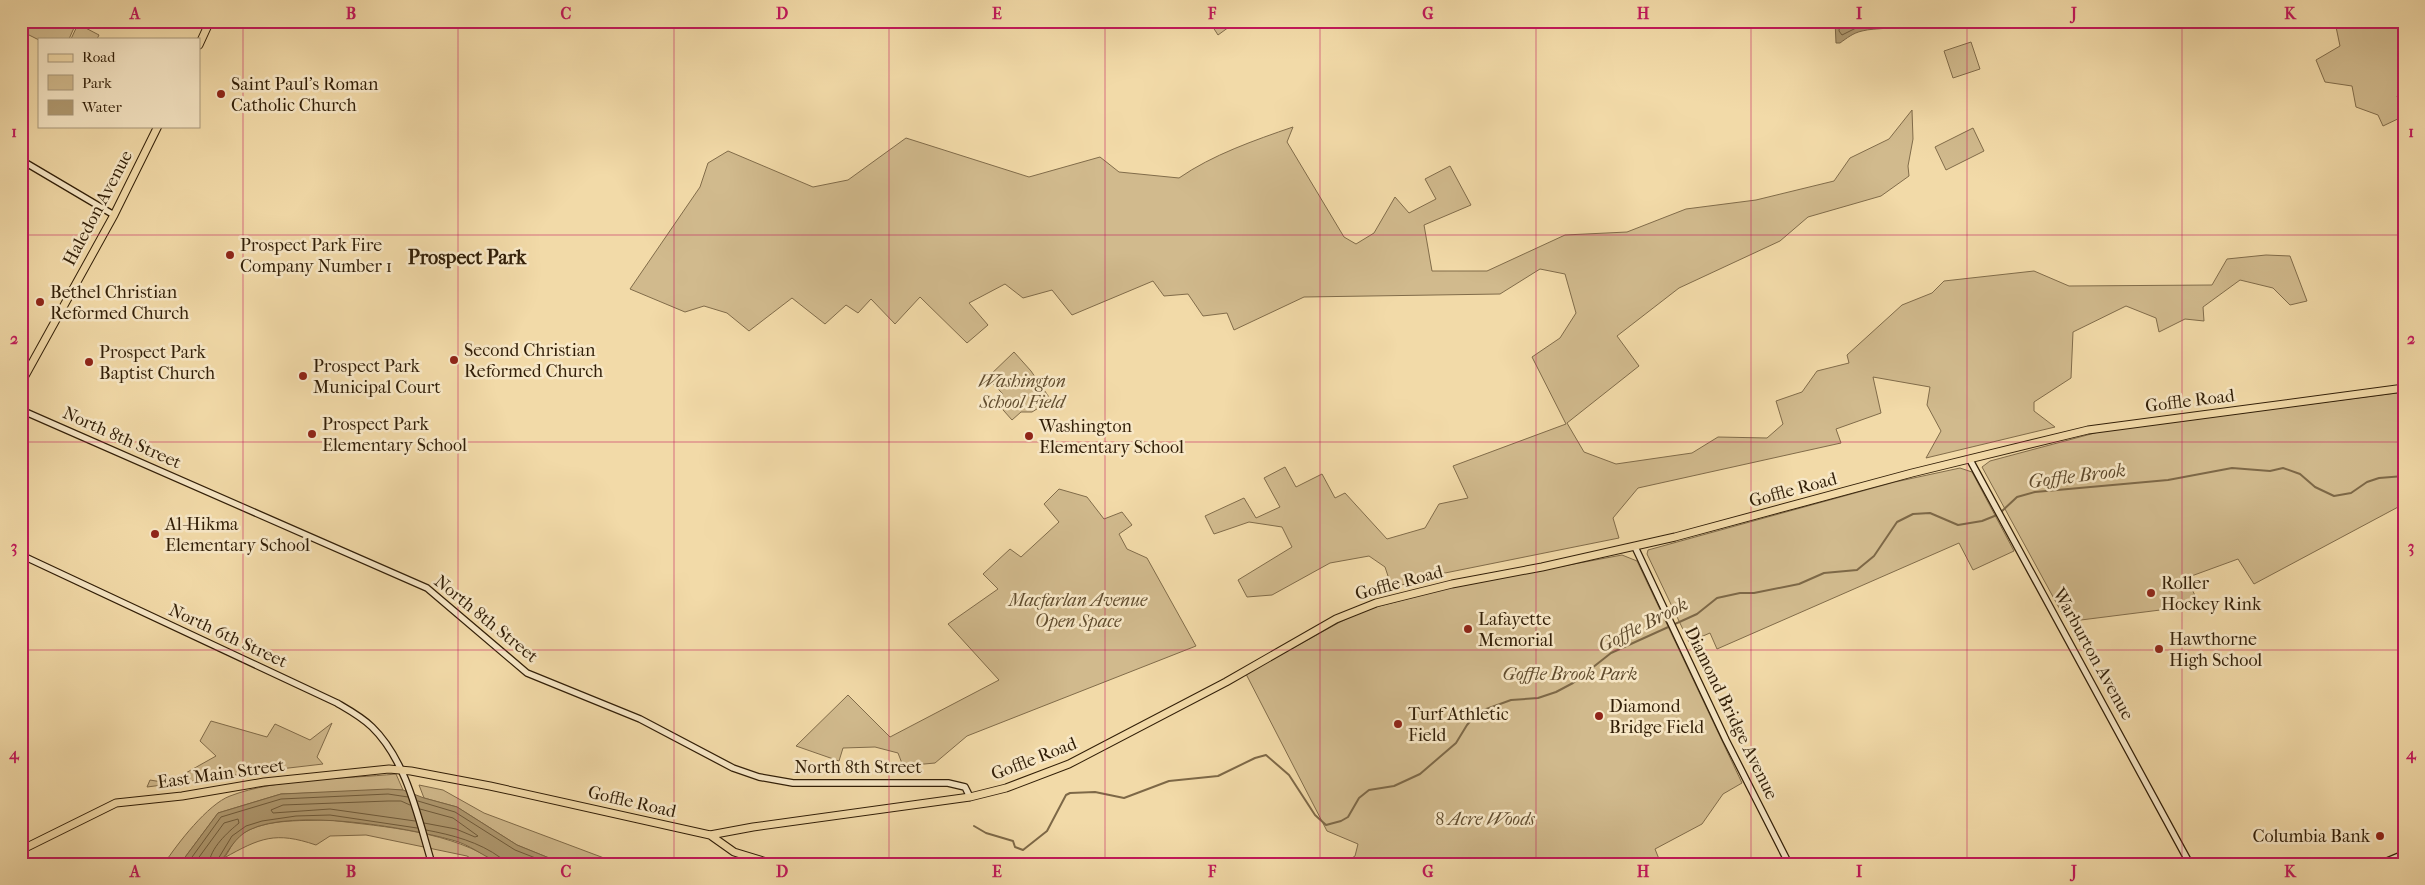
<svg xmlns="http://www.w3.org/2000/svg" width="2425" height="885" viewBox="0 0 2425 885" font-family="'IM FELL French Canon',serif">
<style>
.green{fill:#d1ba8d;stroke:#816c4a}
.water{fill:#b09a71;stroke:#7d6847}
.lines{fill:none;stroke-linecap:round;stroke-linejoin:round}
.shore{stroke:#705c3c;stroke-width:1}
.stream{stroke:#7d6847;stroke-width:2}
.secondary-casing{stroke:#311e07;stroke-width:8}
.primary-casing{stroke:#311e07;stroke-width:9}
.secondary{stroke:#f7e7c6;stroke-width:5.5}
.primary{stroke:#f2daa8;stroke-width:7}
.grid{fill:none;stroke:#c2185b;stroke-width:1;stroke-opacity:0.55}
.poi-dot{fill:#8f2418;stroke:#f7e7c6;stroke-width:2}
.labels{text-anchor:middle;dominant-baseline:central;stroke-width:5;stroke-linejoin:round;paint-order:stroke}
.poi-label{font-size:18px;fill:#311e07;stroke:#f7e7c6;text-anchor:start}
.street-label{font-size:18px;fill:#311e07;stroke:#f7e7c6}
.park-label{font-size:18px;font-style:italic;fill:#614d2f;stroke:#f7e7c6}
.water-label{font-size:19px;font-style:italic;fill:#5d492c;stroke:#f7e7c6}
.quarter-label{font-size:20px;font-weight:bold;fill:#311e07;stroke:#f7e7c6}
.neatline{fill:none;stroke:#c2185b;stroke-width:2}
.grid-label{font-size:16px;text-anchor:middle;font-weight:bold;fill:#c2185b}
</style>
<rect width="100%" height="100%" fill="#f2daa8"/>
<filter id="stains"><feTurbulence type="fractalNoise" baseFrequency=".004" numOctaves="4"/><feColorMatrix values="0 0 0 0 .2 0 0 0 0 .09 0 0 0 0 .02 0 0 0 .5 -.17"/></filter>
<radialGradient id="worn" r=".72"><stop offset=".6" stop-color="#630" stop-opacity="0"/><stop offset="1" stop-color="#630" stop-opacity=".3"/></radialGradient>
<path class="green" d="M21,21H77L69,39L39,40L21,31Z
M1209,21H1229V27L1218,35Z
M2338,21H2404V92L2397,96L2404,116L2383,126L2378,115L2356,107L2352,86L2325,82L2316,60L2340,46L2335,22Z
M78,24L99,35L97,39H71Z
M1971,42L1980,69L1953,78L1944,51Z
M1912,110L1913,139L1908,166L1909,176L1881,196L1808,217L1780,241L1679,288L1617,336L1639,366L1567,423L1584,452L1616,464L1692,453L1718,437L1767,438L1783,424L1776,401L1802,392L1817,371L1849,363L1847,355L1902,305L1932,293L1944,281L2034,271L2069,286L2212,285L2227,259L2266,255L2290,256L2307,301L2290,305L2273,288L2240,280L2203,307L2204,321L2185,319L2159,332L2156,318L2126,306L2073,332L2071,378L2034,402V411L2055,427L1926,458L1941,431L1927,405L1930,387L1873,377L1881,413L1836,429L1841,443L1638,488L1613,518L1619,538L1435,575L1392,588L1385,567L1369,556L1330,563L1272,595L1247,597L1238,580L1292,547L1282,527L1249,522L1214,534L1205,516L1244,498L1256,518L1280,507L1264,478L1285,467L1296,487L1322,474L1335,498L1345,493L1387,539L1425,528L1439,504L1468,498L1453,466L1566,424L1532,357L1560,338L1576,313L1565,274L1540,269L1500,294L1304,297L1234,330L1227,313L1203,316L1188,294L1164,296L1153,281L1072,315L1052,290L1023,298L1005,284L969,303L988,325L967,343L920,297L895,324L871,299L858,313L846,305L825,324L792,298L749,331L727,313L704,306L685,312L630,289L700,187L708,163L728,151L813,187L848,180L906,138L1029,177L1100,157L1119,172L1179,178C1212,155 1255,140 1293,127L1287,142L1344,237L1356,244L1374,233L1395,197L1409,213L1436,199L1425,179L1450,166L1471,205L1424,225L1432,271H1487L1565,235L1627,232L1686,209L1756,200L1834,181L1850,158L1889,139Z
M1973,128L1984,151L1946,170L1935,147Z
M1014,352L1031,371L1051,400L1032,412H1021L1012,420L996,402L1003,394L987,378Z
M2404,392V512L2400,506L2254,584L2238,559L2186,578L2200,605L2073,621L2063,615L1982,467L1990,461L2106,430Z
M1960,468L1972,472L2014,551L1973,570L1959,543L1717,649L1710,633L1689,642L1647,554L1648,550L1895,482Z
M1059,489L1087,497L1104,519L1122,512L1132,525L1119,534L1127,549L1147,558L1196,646L967,736L935,763L903,766L898,753L875,747L843,748L839,761L796,746L848,695L890,737L999,680L948,624L998,589L983,574L1010,549L1021,557L1059,522L1044,504Z
M1622,555L1637,561L1742,783L1723,794L1702,824L1655,849L1661,864H1355L1352,858L1355,856L1358,844L1327,831L1246,674L1340,622L1368,609L1456,586Z
M211,721L267,737L275,724L310,740L332,723L317,757L323,764C264,770 206,780 147,787L150,780L168,783L216,756L200,741Z
M396,774L403,790L281,794L218,813L180,864H164C177,844 208,804 230,796C277,778 346,779 396,774Z
M419,785L443,790L484,813L620,864H564L517,845L457,807L424,798Z
M329,820C387,827 451,831 500,864H480L467,856L366,835L330,836L316,845C275,831 260,838 224,858C229,852 232,843 237,838C259,818 301,821 329,820Z"/>
<path class="water" d="M1835,21H1910C1896,31 1877,27 1862,31C1853,33 1847,38 1840,43H1836Z
M388,789L403,790L424,798L457,807L517,845L564,864C551,864 510,867 500,863C484,857 469,844 452,840C405,827 293,808 249,830C235,837 228,852 219,864H180L218,813L281,794Z"/>
<g class="lines">
<path class="shore" d="M1840,21L1839,31L1842,35L1862,25L1895,21
M418,801L455,812L515,850L551,864
M410,805L401,801H388L283,805L271,810L273,813L330,809L415,821
M420,809L453,818L478,836L475,837L456,829L424,823
M426,830C453,835 479,842 501,858L502,864
M187,864L221,817L281,799L388,794L408,797
M194,864L224,823L238,819L239,823C228,832 210,848 209,864
M215,864L232,836L246,826L262,821L296,816L330,815L417,828"/>
<path class="stream" d="M2001,512L2017,497L2035,492L2168,480L2232,468L2270,471L2283,468L2300,474L2315,487L2334,496L2351,493L2367,482L2379,478L2404,476
M974,826L986,833L1013,841L1015,847L1023,850L1047,831L1066,795L1070,793L1095,792L1124,798L1169,781L1218,776L1255,758L1266,755L1289,775L1315,815L1326,825L1341,821L1348,817L1359,798L1369,790L1394,786L1420,774L1456,743L1467,725L1478,712L1511,700L1538,698L1556,692L1573,683L1611,653L1697,614L1717,598L1740,593H1754L1799,584L1824,573L1857,570L1874,556L1897,522L1913,514L1930,513L1958,525L1982,521L1997,515"/>
<g class="secondary-casing">
<path id="secondary" d="M21,160L114,215
M21,410L427,588L527,673L640,719L733,768L759,777L793,783H948L965,787L970,797
M1970,460L2190,864
M1635,547L1726,740L1789,864
M21,555L337,703C349,710 362,717 372,727C407,761 418,818 432,864
M2380,864L2404,854"/>
</g>
<g class="primary-casing">
<path id="primary" d="M199,45L210,21
M21,383L114,215L158,126
M710,835L734,852L773,864
M21,850L116,803L182,796L264,782L389,769L411,771L490,786L710,835L753,827L970,797L1006,788L1069,764L1226,682L1336,619L1376,603L1452,584L1542,567L1675,537L1912,473L2088,430L2404,388"/>
</g>
<use href="#secondary" class="secondary"/>
<use href="#primary" class="primary"/>
</g>
<path class="grid" d="M243,21V864M458,21V864M674,21V864M889,21V864M1105,21V864M1320,21V864M1536,21V864M1751,21V864M1967,21V864M2182,21V864M21,235H2404M21,442H2404M21,650H2404"/>
<g class="poi-dot">
<circle cx="221" cy="94" r="5"/>
<circle cx="230" cy="255" r="5"/>
<circle cx="40" cy="302" r="5"/>
<circle cx="454" cy="360" r="5"/>
<circle cx="89" cy="362" r="5"/>
<circle cx="303" cy="376" r="5"/>
<circle cx="312" cy="434" r="5"/>
<circle cx="1029" cy="436" r="5"/>
<circle cx="155" cy="534" r="5"/>
<circle cx="2151" cy="593" r="5"/>
<circle cx="1468" cy="629" r="5"/>
<circle cx="2159" cy="649" r="5"/>
<circle cx="1599" cy="716" r="5"/>
<circle cx="1398" cy="724" r="5"/>
<circle cx="2380" cy="836" r="5"/>
</g>
<g class="labels">
<g class="poi-label">
<text x="231" y="84">Saint Paul's Roman<tspan x="231" dy="21">Catholic Church</tspan></text>
<text x="240" y="245">Prospect Park Fire<tspan x="240" dy="21">Company Number 1</tspan></text>
<text x="50" y="292">Bethel Christian<tspan x="50" dy="21">Reformed Church</tspan></text>
<text x="464" y="350">Second Christian<tspan x="464" dy="21">Reformed Church</tspan></text>
<text x="99" y="352">Prospect Park<tspan x="99" dy="21">Baptist Church</tspan></text>
<text x="313" y="366">Prospect Park<tspan x="313" dy="21">Municipal Court</tspan></text>
<text x="322" y="424">Prospect Park<tspan x="322" dy="21">Elementary School</tspan></text>
<text x="1039" y="426">Washington<tspan x="1039" dy="21">Elementary School</tspan></text>
<text x="165" y="524">Al-Hikma<tspan x="165" dy="21">Elementary School</tspan></text>
<text x="2161" y="583">Roller<tspan x="2161" dy="21">Hockey Rink</tspan></text>
<text x="1478" y="619">Lafayette<tspan x="1478" dy="21">Memorial</tspan></text>
<text x="2169" y="639">Hawthorne<tspan x="2169" dy="21">High School</tspan></text>
<text x="1609" y="706">Diamond<tspan x="1609" dy="21">Bridge Field</tspan></text>
<text x="1408" y="714">Turf Athletic<tspan x="1408" dy="21">Field</tspan></text>
<text x="2370" y="836" text-anchor="end">Columbia Bank</text>
</g>
<g class="street-label">
<text transform="translate(98 208) rotate(-62)">Haledon Avenue</text>
<text transform="translate(2190 401) rotate(-7)">Goffle Road</text>
<text transform="translate(122 438) rotate(24)">North 8th Street</text>
<text transform="translate(1793 490) rotate(-15)">Goffle Road</text>
<text transform="translate(1399 583) rotate(-15)">Goffle Road</text>
<text transform="translate(486 619) rotate(39)">North 8th Street</text>
<text transform="translate(228 636) rotate(25)">North 6th Street</text>
<text transform="translate(2093 654) rotate(61)">Warburton Avenue</text>
<text transform="translate(1731 713) rotate(64)">Diamond Bridge Avenue</text>
<text transform="translate(1034 759) rotate(-21)">Goffle Road</text>
<text x="858" y="767">North 8th Street</text>
<text transform="translate(221 774) rotate(-8)">East Main Street</text>
<text transform="translate(632 802) rotate(13)">Goffle Road</text>
</g>
<g class="park-label">
<text x="1022" y="381">Washington<tspan x="1022" dy="21">School Field</tspan></text>
<text x="1078" y="600">Macfarlan Avenue<tspan x="1078" dy="21">Open Space</tspan></text>
<text x="1570" y="674">Goffle Brook Park</text>
<text x="1485" y="819">8 Acre Woods</text>
</g>
<g class="water-label">
<text transform="translate(2077 476) rotate(-7)">Goffle Brook</text>
<text transform="translate(1643 625) rotate(-27)">Goffle Brook</text>
</g>
<g class="quarter-label">
<text x="467" y="257">Prospect Park</text>
</g>
</g>
<rect width="2425" height="885" fill="none" stroke="#f2daa8" stroke-width="55"/>
<rect x="38" y="38" width="162" height="90" fill="#f7e7c6" stroke="#a8977a"/>
<rect x="48" y="54" width="25" height="8" fill="#f2daa8" stroke="#a8977a"/>
<text x="82" y="62" font-size="15" fill="#311e07">Road</text>
<rect x="48" y="75" width="25" height="15" fill="#d1ba8d" stroke="#a8977a"/>
<text x="82" y="88" font-size="15" fill="#311e07">Park</text>
<rect x="48" y="100" width="25" height="15" fill="#b09a71" stroke="#a8977a"/>
<text x="82" y="112" font-size="15" fill="#311e07">Water</text>
<rect x="28" y="28" width="2370" height="830" class="neatline"/>
<g class="grid-label">
<text x="135" y="19">A</text>
<text x="351" y="19">B</text>
<text x="566" y="19">C</text>
<text x="782" y="19">D</text>
<text x="997" y="19">E</text>
<text x="1212" y="19">F</text>
<text x="1428" y="19">G</text>
<text x="1643" y="19">H</text>
<text x="1859" y="19">I</text>
<text x="2074" y="19">J</text>
<text x="2290" y="19">K</text>
<text x="14" y="137">1</text>
<text x="2411" y="137">1</text>
<text x="14" y="344">2</text>
<text x="2411" y="344">2</text>
<text x="14" y="552">3</text>
<text x="2411" y="552">3</text>
<text x="14" y="759">4</text>
<text x="2411" y="759">4</text>
<text x="135" y="877">A</text>
<text x="351" y="877">B</text>
<text x="566" y="877">C</text>
<text x="782" y="877">D</text>
<text x="997" y="877">E</text>
<text x="1212" y="877">F</text>
<text x="1428" y="877">G</text>
<text x="1643" y="877">H</text>
<text x="1859" y="877">I</text>
<text x="2074" y="877">J</text>
<text x="2290" y="877">K</text>
</g>
<rect width="100%" height="100%" filter="url(#stains)"/>
<rect width="100%" height="100%" fill="url(#worn)"/>
</svg>
